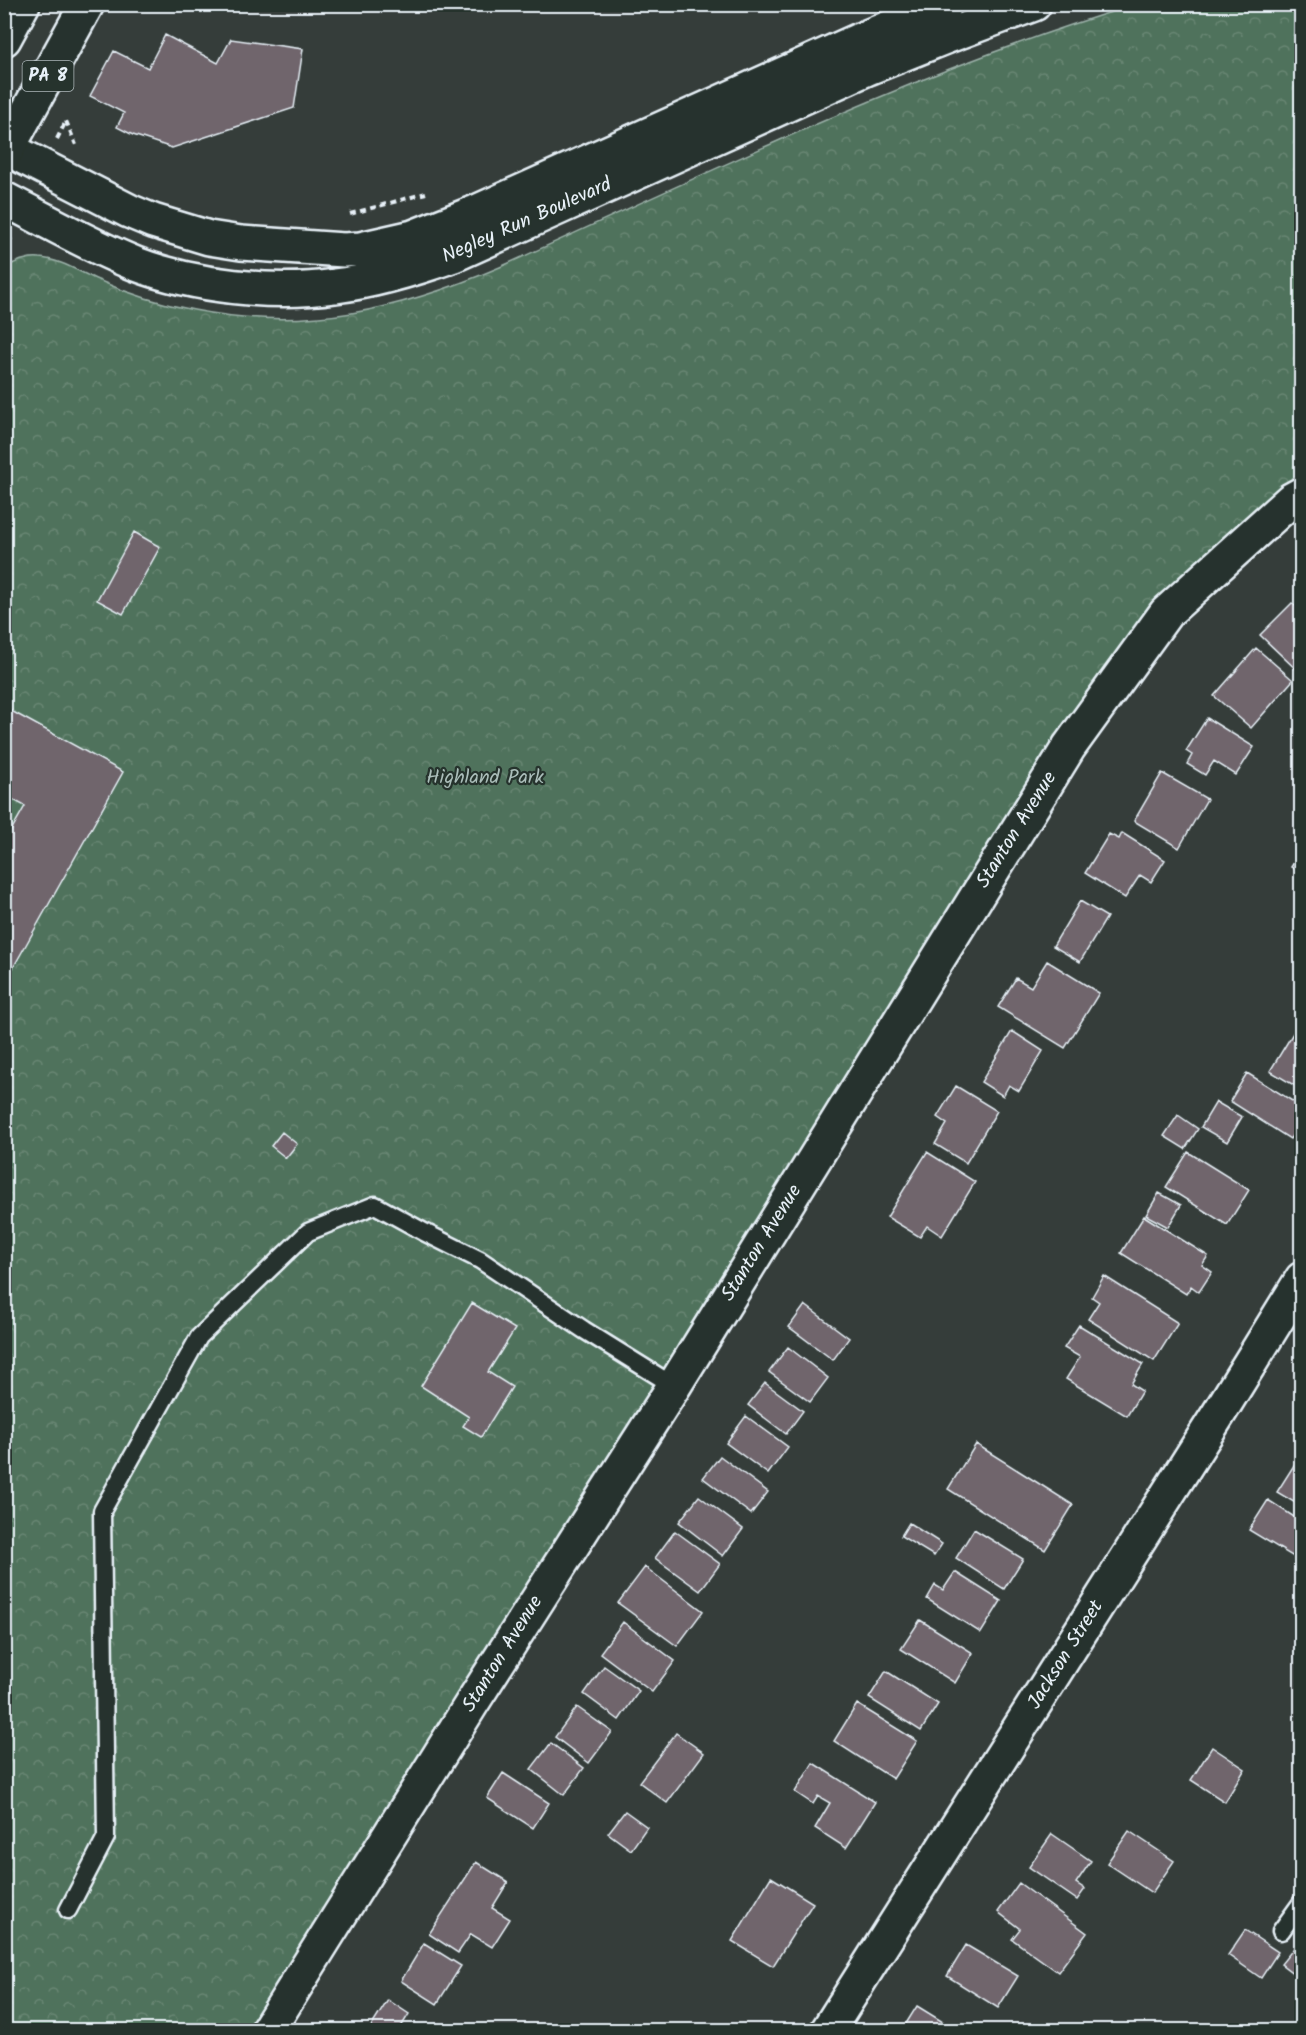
<svg xmlns="http://www.w3.org/2000/svg" width="1306" height="2035" viewBox="0 0 1306 2035" font-family="Kalam,sans-serif">
<style>
.park{fill:url(#park-crowns);stroke:#9cb2aa;stroke-width:1.5}
.building{fill:#6f656c;stroke:#e8f1f8;stroke-width:1.5}
.lines{fill:none;stroke-linecap:round;stroke-linejoin:round}
.lane-casing{stroke:#e8f1f8;stroke-width:21}
.street-casing{stroke:#e8f1f8;stroke-width:38}
.secondary-casing{stroke:#e8f1f8;stroke-width:38}
.highway-casing{stroke:#e8f1f8;stroke-width:38}
.path{stroke:#e8f1f8;stroke-width:4;stroke-dasharray:6 4.5;stroke-linecap:butt}
.lane{stroke:#26332d;stroke-width:16}
.street{stroke:#26332d;stroke-width:33}
.secondary{stroke:#26332d;stroke-width:33}
.highway{stroke:#26332d;stroke-width:33}
.labels{text-anchor:middle;dominant-baseline:central;stroke-width:4.5;stroke-linejoin:round;paint-order:stroke}
.shield{fill:#26332d;stroke:#aeb8bb;stroke-width:1.5}
.shield-label{font-size:18px;font-weight:bold;fill:#e8f1f8}
.street-label{font-size:20px;fill:#e8f1f8;stroke:#26332d}
.park-label{font-size:20px;fill:#abbeba;stroke:#26332d}
</style>
<defs>
<pattern id="park-crowns" width="20" height="18" patternUnits="userSpaceOnUse" patternTransform="scale(1.5)"><rect width="20" height="18" fill="#50725c"/><path d="M2 6a3 3 0 1 1 6 0M12 15a3 3 0 1 1 6 0" fill="none" stroke="#698774"/></pattern>
</defs>
<rect width="100%" height="100%" fill="#353d3a"/>
<filter id="ink" filterUnits="userSpaceOnUse"><feTurbulence type="fractalNoise" baseFrequency=".0167" numOctaves="2"/><feDisplacementMap in="SourceGraphic" scale="12" xChannelSelector="R" yChannelSelector="G"/><feConvolveMatrix kernelMatrix="1 2 1 2 8 2 1 2 1" color-interpolation-filters="sRGB"/></filter>
<g filter="url(#ink)">
<path class="park" d="M1134,5H1301V495L1166,613L268,2030H5V268C15,262 27,257 39,258C60,259 79,272 98,280C129,294 161,304 194,310C305,332 398,311 500,267C709,173 914,71 1134,5Z"/>
<path class="building" d="M165,35L218,63L231,39L303,49L294,108L172,148L133,135L117,127L124,113L90,96L114,51L148,68Z
M134,532L160,547L123,614L97,600Z
M1292,603L1302,612V675L1260,635Z
M1256,648L1293,680L1251,728L1214,696Z
M4,707L123,772L4,984V843L25,806L4,795Z
M1207,718L1254,747L1236,775L1214,761L1205,775L1187,764L1192,755L1186,751Z
M1162,773L1207,799L1179,848L1134,821Z
M1122,833L1165,860L1151,882L1140,875L1125,898L1085,873L1109,834L1119,839Z
M1300,853L1302,854V873L1291,867Z
M1080,901L1107,917L1080,962L1053,946Z
M1047,961L1099,993L1065,1048L998,1007L1016,978L1031,987Z
M1301,1020L1302,1021V1090L1270,1071Z
M1012,1031L1043,1051L1019,1091L1009,1085L1003,1096L981,1082Z
M1247,1073L1302,1107V1121L1290,1139L1230,1101Z
M956,1086L997,1111L966,1163L935,1144L947,1124L937,1117Z
M1216,1102L1242,1117L1227,1142L1201,1127Z
M1178,1115L1198,1129L1185,1149L1164,1136Z
M282,1132L297,1144L286,1158L271,1146Z
M927,1152L975,1182L942,1236L927,1226L920,1237L887,1217Z
M1188,1152L1249,1190L1227,1225L1166,1187Z
M1159,1193L1181,1205L1168,1227L1146,1215Z
M1144,1216L1208,1256L1202,1265L1212,1272L1199,1292L1191,1286L1186,1294L1121,1253Z
M1104,1276L1178,1323L1154,1361L1088,1319L1099,1302L1092,1297Z
M472,1303L515,1329L488,1372L512,1387L481,1437L463,1426L469,1417L421,1386Z
M805,1305L849,1338L833,1360L789,1327Z
M1079,1325L1143,1364L1131,1384L1142,1391L1127,1416L1066,1379L1080,1357L1064,1348Z
M788,1347L828,1378L810,1402L769,1372Z
M765,1383L803,1411L786,1434L748,1405Z
M746,1416L788,1447L768,1474L726,1443Z
M976,1444L1073,1505L1045,1550L948,1489Z
M720,1456L768,1492L751,1514L703,1478Z
M1296,1462L1302,1466V1507L1277,1492Z
M699,1496L743,1529L723,1556L679,1522Z
M1268,1500L1302,1522V1562L1249,1530Z
M909,1523L942,1544L934,1556L901,1536Z
M974,1529L1023,1559L1004,1589L956,1558Z
M675,1531L720,1564L700,1591L655,1558Z
M645,1567L703,1611L677,1646L618,1603Z
M955,1572L1001,1601L981,1633L927,1599L935,1585L943,1590Z
M920,1620L973,1653L955,1683L901,1649Z
M623,1622L675,1661L652,1692L600,1653Z
M604,1666L639,1691L619,1720L584,1694Z
M886,1671L938,1704L921,1731L869,1698Z
M857,1704L917,1741L893,1779L834,1741Z
M577,1707L612,1732L589,1763L555,1737Z
M676,1733L704,1753L667,1803L639,1782Z
M551,1743L584,1768L564,1795L531,1769Z
M1212,1747L1245,1769L1225,1802L1191,1780Z
M813,1763L875,1802L846,1848L815,1828L830,1803L818,1796L813,1804L795,1792Z
M503,1773L549,1803L533,1828L487,1798Z
M625,1811L647,1827L631,1850L608,1833Z
M1129,1831L1174,1861L1152,1893L1107,1863Z
M1052,1834L1091,1861L1076,1883L1085,1889L1077,1900L1029,1867Z
M476,1862L508,1882L492,1908L510,1919L492,1947L471,1934L458,1953L429,1934Z
M771,1877L813,1903L773,1966L732,1941Z
M1019,1883L1087,1933L1058,1972L1012,1939L1020,1929L998,1912Z
M1245,1930L1278,1952L1261,1978L1228,1955Z
M1302,1938V1980L1281,1964Z
M424,1943L461,1966L437,2004L401,1981Z
M966,1945L1018,1976L998,2008L947,1976Z
M388,2000L409,2014L399,2030H369Z
M917,2006L956,2030H902Z"/>
<g class="lines">
<g class="lane-casing">
<path id="lane" d="M68,1910L106,1837L102,1511L199,1337L308,1232L375,1205L424,1232L480,1260L584,1330L674,1386
M1281,1931L1302,1902"/>
</g>
<g class="street-casing">
<path id="street" d="M268,2030L472,1703L674,1386L1069,747L1166,613L1291,500L1302,494
M828,2030L1221,1410L1302,1279"/>
</g>
<g class="secondary-casing">
<path id="secondary" d="M4,147L129,211L153,221L209,238L241,243L344,250L360,249L413,237L476,212L857,41L946,4
M4,199C48,221 90,246 136,264C194,286 273,295 335,286C376,281 415,269 454,255L868,68L948,36L1034,4"/>
</g>
<g class="highway-casing">
<path id="highway" d="M4,39L23,4
M4,155L87,4"/>
</g>
<path class="path" d="M66,121L76,145
M57,139L66,121
M350,214L426,193
M4,252L11,238"/>
<use href="#lane" class="lane"/>
<use href="#street" class="street"/>
<use href="#secondary" class="secondary"/>
<use href="#highway" class="highway"/>
</g>
</g>
<g class="labels">
<rect class="shield" x="22.5" y="61" width="51" height="30" rx="4.5"/>
<g class="shield-label">
<text x="48" y="76">PA 8</text>
</g>
<g class="street-label">
<text transform="translate(527 221) rotate(-24)">Negley Run Boulevard</text>
<text transform="translate(1017 830) rotate(-58)">Stanton Avenue</text>
<text transform="translate(762 1243) rotate(-58)">Stanton Avenue</text>
<text transform="translate(503 1654) rotate(-58)">Stanton Avenue</text>
<text transform="translate(1066 1655) rotate(-58)">Jackson Street</text>
</g>
<g class="park-label">
<text x="485" y="778">Highland Park</text>
</g>
</g>
<rect width="1306" height="2035" fill="none" stroke="#26332d" stroke-width="24"/>
<rect x="12" y="12" width="1282" height="2011" fill="none" stroke="#e8f1f8" stroke-width="2" filter="url(#ink)"/>
</svg>
